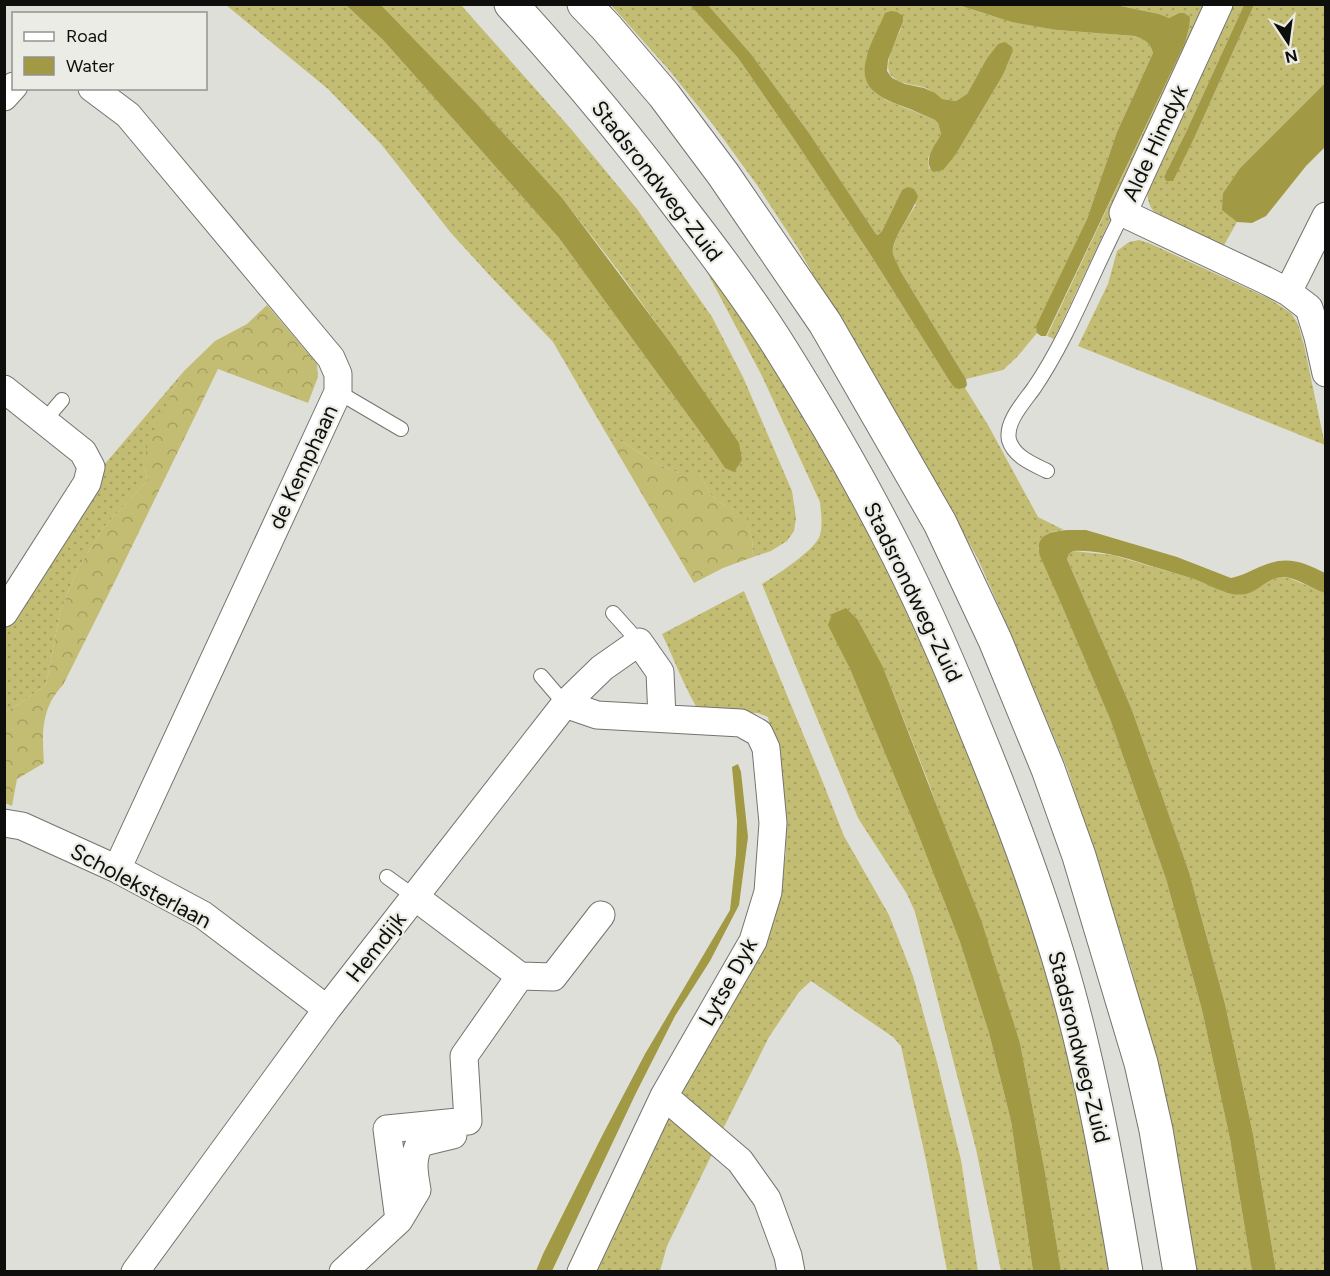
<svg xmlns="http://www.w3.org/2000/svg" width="1330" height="1276" viewBox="0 0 1330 1276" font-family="Figtree,sans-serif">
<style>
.grass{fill:url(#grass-dots);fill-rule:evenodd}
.forest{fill:url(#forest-crowns)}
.water{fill:#a19943}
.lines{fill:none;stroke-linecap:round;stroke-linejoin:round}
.lane-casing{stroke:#74736e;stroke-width:16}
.street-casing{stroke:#74736e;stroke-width:29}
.secondary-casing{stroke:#74736e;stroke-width:35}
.lane{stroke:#fff;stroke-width:14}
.street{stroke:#fff;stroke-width:27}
.secondary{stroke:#fff;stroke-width:33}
.labels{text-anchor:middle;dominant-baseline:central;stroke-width:4.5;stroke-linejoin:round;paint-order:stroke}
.street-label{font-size:22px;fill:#0e0e0c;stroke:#ecece6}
</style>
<defs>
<pattern id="grass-dots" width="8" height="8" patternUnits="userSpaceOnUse" patternTransform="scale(1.5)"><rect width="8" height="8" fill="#c3bc73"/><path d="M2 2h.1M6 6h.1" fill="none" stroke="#a6a062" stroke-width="1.8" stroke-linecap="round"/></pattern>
<pattern id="forest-crowns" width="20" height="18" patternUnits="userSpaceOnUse" patternTransform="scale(1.5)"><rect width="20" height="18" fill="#c3bc73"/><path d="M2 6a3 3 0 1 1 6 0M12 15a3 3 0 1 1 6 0" fill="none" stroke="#a6a062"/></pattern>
</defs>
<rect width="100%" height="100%" fill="#dfdfd9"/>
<path class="grass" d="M226,5H346L383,40L559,238L711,447L725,467L667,338L617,269L563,199L476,103L381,5H461L571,129L637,209L712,317L743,377L792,491L796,518L794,531L787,541L771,551L753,557L752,539L746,518L725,506L710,494L700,473H679L660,465L617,439L609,438L553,342L493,279L451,233L381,144L328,89Z
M611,5H690L738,58L794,139L874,260L950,382C955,387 957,390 965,388L988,425L1038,517L1064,530L1052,532L1038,548L1110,719L1166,879L1202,1010L1230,1139L1252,1271H1193L1155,1067L1131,967L1067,768L1011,634L978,559L907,432L856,350L798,248L757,185L714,126L669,70Z
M708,5H958L989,15L1057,30L1135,36C1145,40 1150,42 1153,53L1117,132L1087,219L1037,326V333L1017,357L1003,370L966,379L901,272C899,266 895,260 893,254C891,241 909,216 916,205L902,190L882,231L878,235L876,234L809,133L751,54ZM902,26C897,39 879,68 894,78C903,85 915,84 926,88C932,91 936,96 942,99C946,100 952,100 956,101L967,94L987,58L998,44L1013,51L1003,75L956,154L929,169L928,158L941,134L938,123L935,120L886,100L874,92L868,83Z
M1116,5H1211L1054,339L1047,336L1185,43L1189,28L1179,13L1169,18L1159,14Z
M1228,5H1244L1187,130L1164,177L1166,181L1196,134L1254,5H1325V83L1240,168L1223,193V210L1237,222L1223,247L1161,218C1148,208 1149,203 1146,187Z
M682,233L706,260L823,441L951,695L1023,889L1069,1049L1113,1271H1061L1045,1172L1020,1043L928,781L883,667L858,620L829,625L850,669L913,821L960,942L989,1033L1011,1121L1033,1271H1001L976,1149L915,912L907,894L858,818L762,584C775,576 817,549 820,535C823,524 821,513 820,502L762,376L707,272Z
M1139,240L1149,243L1268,298L1291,313L1298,324L1304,345L1325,445L1078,346L1108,284L1117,251L1129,242Z
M184,371L171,394L145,467L147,481L104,527L78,568L60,612L46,685L19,704L5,711L4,624L103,472L104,465Z
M1073,551L1113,555L1194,579L1225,592L1262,585L1270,580L1281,577L1289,578L1325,593V1271H1276L1253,1134L1225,1004L1189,872L1132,710L1067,559L1069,554Z
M744,591L820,775L844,836L889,915L913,976L937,1062L961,1160L978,1271H947L927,1165L901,1046L893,1037L811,981L799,992L769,1037L723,1129L679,1090L781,881L786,853L781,780L768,717L758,713H724L697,708C683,684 674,659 662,634Z
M666,1112L713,1152L667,1246L660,1271L590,1272Z"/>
<path class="forest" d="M267,305L317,364L318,377L308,403L218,369L118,575L63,685C41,708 42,733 44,763L17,779L12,806L5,803V711L19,704L46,685L60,612L78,568L104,527L147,481L145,467L146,450L171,394L184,371L215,341L247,324Z
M609,438L617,439L660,465L679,473H700L710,494L725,506L746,517L752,539L753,557L723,568L694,583Z"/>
<path class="water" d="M346,5H381L476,103L563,199L667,338L739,443L742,460L734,472L725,468L711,447L559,238L383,40Z
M690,5H708L751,54L809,133L876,234L878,235L882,231L902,190L908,187L914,189L918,196C914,211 890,240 893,254C895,260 899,266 901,272L966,379L967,385L965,388L959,389L955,388L950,382L874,260L794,139L738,58Z
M958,5H1116L1159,14L1169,18L1179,13H1184L1190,17L1189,28L1185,43L1046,336H1041L1037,333L1036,326L1087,219L1117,132L1153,53C1150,42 1145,40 1135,36L1057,30L1012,22Z
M1244,5H1254L1196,134L1173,181H1166L1164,177L1187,130Z
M891,11L897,12L903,16V21L888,60L887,71L892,78L905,84L924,88L935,93L942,99L956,101L967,94L987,58L998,44L1005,42L1012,47L1013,51L1003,75L956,154L943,170L933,172C922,160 935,146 941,134L938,123L935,120C927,116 918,113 910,109C886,100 858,92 866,60C869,44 879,28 885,13Z
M1325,83V147L1306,166L1266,216L1252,223L1237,222L1222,210L1223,193L1240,168Z
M1067,530H1086L1177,557L1231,578C1242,576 1252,570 1262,566C1287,555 1303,562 1325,573V593C1312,589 1296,577 1283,577C1260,579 1258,598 1232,594C1219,591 1207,584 1194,579C1182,575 1170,572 1158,568C1132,560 1101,549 1073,551L1069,554L1067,559L1132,710L1189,872L1225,1004L1253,1134L1276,1271H1252L1230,1139L1202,1010L1166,879L1110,719L1060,601L1040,556C1034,534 1051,532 1067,530Z
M846,608L858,620L883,667L981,920L1020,1043L1045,1172L1061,1271H1033L1011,1121L989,1033L960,942L913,821L850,669L828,625L832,614Z
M738,764L741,772L748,837L739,905L710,961L675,1016L636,1093L552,1271H536L543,1254L603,1134L645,1054L730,910L736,855L737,821L732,767Z"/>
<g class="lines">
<g class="lane-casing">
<path id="lane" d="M338,392L401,429
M44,421L62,400
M1047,471C1033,464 1014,457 1009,440C1005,422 1024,402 1034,388C1070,335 1093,270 1123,213
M613,613L639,642
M541,676L565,704
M387,877L415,897"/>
</g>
<g class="street-casing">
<path id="street" d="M1219,4L1123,213L1267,281L1288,292L1309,308L1318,337L1326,373
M92,88L128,115L331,358L338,374V392L117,869
M4,97L14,86
M1288,292L1326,216
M4,389L83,452L91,467L87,483L4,613
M565,704L597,715L741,723L759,733L766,748L773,823L768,892L753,941L664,1096L581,1272
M4,823L22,826L117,869L203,915L327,1009
M415,897L520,976L553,977L601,915
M664,1096L740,1161L767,1199L788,1256L791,1272
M399,1220L417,1190C414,1173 411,1159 420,1143L453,1135
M135,1272L327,1009L565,704L602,668L639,642L660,672L662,718
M343,1272L399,1220L387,1129L468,1121L464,1056L520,976"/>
</g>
<g class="secondary-casing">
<path id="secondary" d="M511,4C571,70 628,138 681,209C716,254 751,301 781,349C823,416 863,485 898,555C927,613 953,673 977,733C1007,806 1035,880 1058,956C1089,1059 1108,1165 1126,1272
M584,4L606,27L664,95L723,174L825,323L940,523L995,640L1048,769L1079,856L1141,1063L1156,1130L1180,1272"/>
</g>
<use href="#lane" class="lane"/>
<use href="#street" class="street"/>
<use href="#secondary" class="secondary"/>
</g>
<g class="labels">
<g class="street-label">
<text transform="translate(1155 143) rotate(-65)">Alde Himdyk</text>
<text transform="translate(657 181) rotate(52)">Stadsrondweg-Zuid</text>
<text transform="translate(303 467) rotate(-65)">de Kemphaan</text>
<text transform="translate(913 592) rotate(64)">Stadsrondweg-Zuid</text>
<text transform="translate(141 886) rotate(28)">Scholeksterlaan</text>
<text transform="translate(376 947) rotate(-52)">Hemdijk</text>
<text transform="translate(728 982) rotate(-61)">Lytse Dyk</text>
<text transform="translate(1079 1047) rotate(76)">Stadsrondweg-Zuid</text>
</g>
</g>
<rect width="1330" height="1276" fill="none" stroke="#0e0e0c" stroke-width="12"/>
<rect x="12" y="12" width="195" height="78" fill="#ecece6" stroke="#93938f" stroke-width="1.5"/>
<rect x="24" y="32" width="30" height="9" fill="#ffffff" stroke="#93938f" stroke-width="1.5"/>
<text x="66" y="42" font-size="18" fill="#0e0e0c">Road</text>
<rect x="24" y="57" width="30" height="18" fill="#a19943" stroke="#93938f" stroke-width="1.5"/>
<text x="66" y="72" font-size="18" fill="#0e0e0c">Water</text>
<g transform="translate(1288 42) rotate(167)" stroke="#ecece6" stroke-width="4.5" paint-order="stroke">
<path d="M0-4.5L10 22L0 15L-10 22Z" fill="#0e0e0c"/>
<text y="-9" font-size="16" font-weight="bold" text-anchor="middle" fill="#0e0e0c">N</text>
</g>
</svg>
